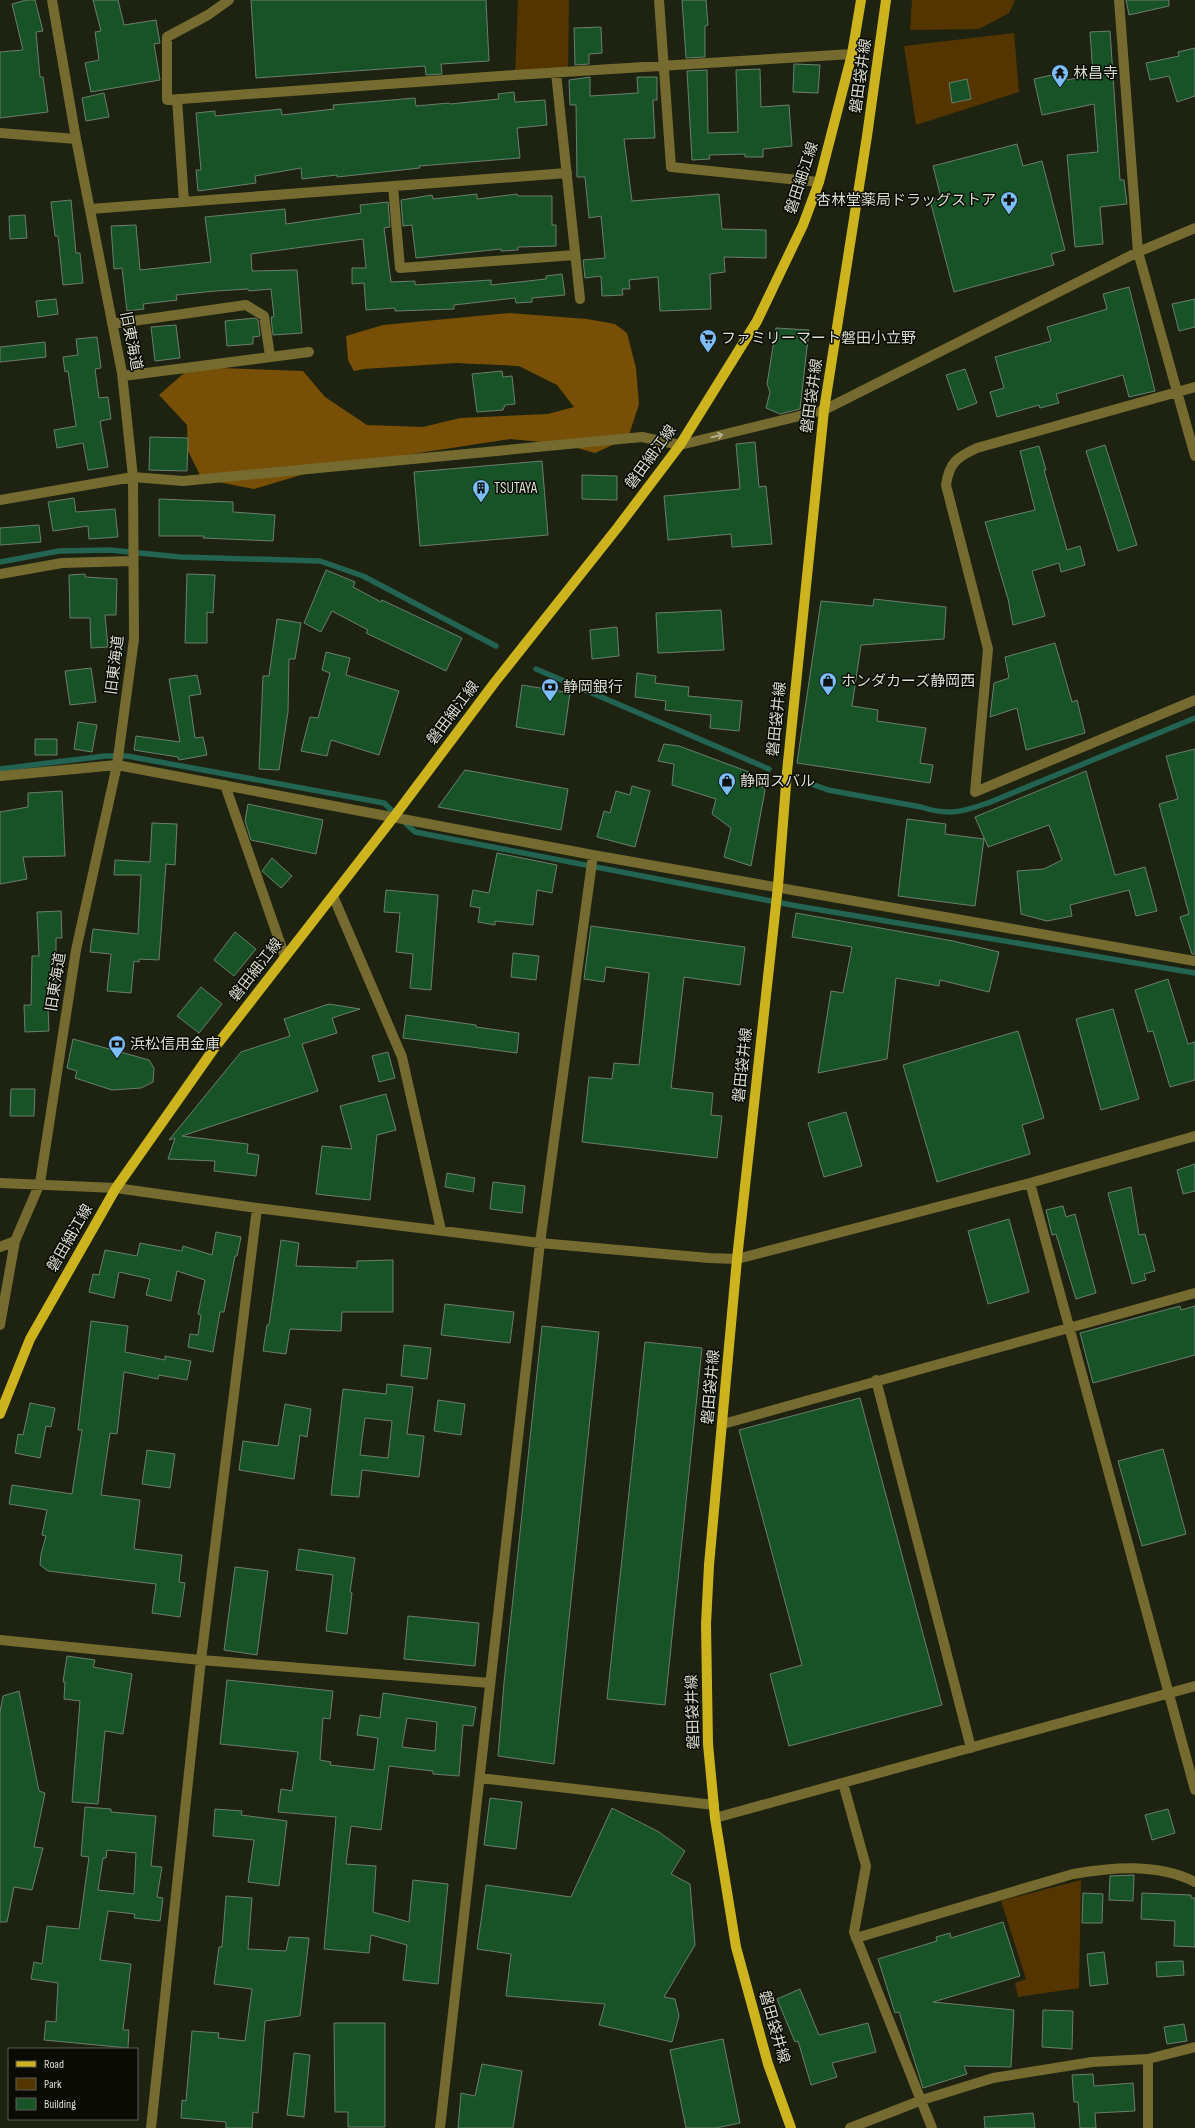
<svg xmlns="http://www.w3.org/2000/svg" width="1195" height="2128" viewBox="0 0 1195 2128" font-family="'Sofia Sans Condensed','Noto Sans JP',sans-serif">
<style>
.green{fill:#543500}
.forest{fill:#784f06}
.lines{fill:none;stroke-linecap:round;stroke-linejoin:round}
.stream{stroke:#226352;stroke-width:5.5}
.building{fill:#185327;stroke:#6b7e6d;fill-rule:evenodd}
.minor{stroke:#756a2f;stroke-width:10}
.major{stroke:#cdb41f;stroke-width:10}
.oneway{stroke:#b7b599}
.labels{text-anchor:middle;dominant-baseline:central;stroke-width:3;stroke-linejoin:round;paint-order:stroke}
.poi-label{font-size:15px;fill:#daded2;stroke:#090b04;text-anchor:start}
.street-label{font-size:15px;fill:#daded2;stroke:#090b04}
</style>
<rect width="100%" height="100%" fill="#1d2310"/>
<path class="green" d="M518,0H569L568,70L515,75Z
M912,0H1015L1009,13L979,29L910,30Z
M1014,33L1019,92L916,125L904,46Z
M1081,1880L1079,1988L1018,1997L1015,1983L1026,1979L1001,1901Z"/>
<path class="forest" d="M509,313L587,319L615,324L627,333L636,368L639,404L628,438L595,453L563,444L510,439L328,467L254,489L202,479L188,451L187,425L159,395L191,367L303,371L325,397L367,425L423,427L460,418L548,414L574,407L557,385L519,366L456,363L364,369L354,371L348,360L346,336L383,325Z"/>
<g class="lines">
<path class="stream" d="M0,562L59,551L110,550L180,557L320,561L363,576L496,646
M536,669L769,769
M0,769L105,756H127L384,803L415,832L797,906L1195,973
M806,782L828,790L921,807C949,816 961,812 988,803L1195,718"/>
</g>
<path class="building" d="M26,0H35L43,31L36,32L40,77H43L48,112L0,118V52L23,50L12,4Z
M93,0H118L124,25L156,20L160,43L154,44L160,80L91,92L85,63L99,60L95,32L101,31Z
M251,0H486L489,61L441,64L442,74L426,75L425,66L256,78Z
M682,0H706L708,25L705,26V57L686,58Z
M1126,0H1169V6L1129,15Z
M601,27L602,53L589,54V64L575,65L574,28Z
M1110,31L1120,180H1124L1127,204L1100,207L1103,244L1075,247L1067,155L1098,152L1094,104L1042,115L1034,79L1065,72L1067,80L1093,75L1090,32Z
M1195,48V96L1177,102L1169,76L1150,80L1146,63L1179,56L1178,52Z
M794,64L820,65L818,93L793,92Z
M760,69L761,107L789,105L792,146L763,149V157H745V154L709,155L710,159L692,160L687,71L707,70L708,133L738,132L736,70Z
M590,77V96L638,93L637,77H657V100H653L655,138L624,139L632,201L719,194L722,229L766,230V258L724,257L725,272L710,274L711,309L660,311L658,277L629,280L630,289H622L623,295L602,296L601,276L585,278L583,260L605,258L601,216L589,218L585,177H577L576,105H570L569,80Z
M967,79L971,99L952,103L949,83Z
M514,92L515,102L545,100L547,125L517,128L520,158L419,166L420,168L337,177V175L302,179L301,168L255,176L256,183L198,191L196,170H201L196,113L215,111V116L281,109L282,115L334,109L333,105L415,98L416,106L449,103L450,104L499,99L498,94Z
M104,93L109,117L86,121L82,98Z
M1017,144L1023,166L1042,161L1065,250L1051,254L1054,265L954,292L930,200L941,198L933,166Z
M477,194V199L517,194L518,196H552V225H556V246L518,247V250L501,251V249L416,258L412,225L403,226L401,200L432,195L433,199Z
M71,200L76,253H80L83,283L63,285L58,236H55L51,202Z
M388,202L390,227L384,228L391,282L415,281V285L491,280V285L546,279V276L562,274L565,295L532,298V302L516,303L515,298L454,305V309L395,311V308L366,310L364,283L352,284V268H366L363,239L251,254L252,271L297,270L302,333L273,335L271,317H274L271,289L249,291L248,289L215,291L176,295L177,300L143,304L144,309L127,311L122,268L114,269L111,226L136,225L140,270L211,262L205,217L285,209L286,224L361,213L360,205Z
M25,215L27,238L10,239L9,216Z
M1129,287L1155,391L1129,397L1123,375L1056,394L1059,403L1040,408L1039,405L997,417L990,392L1004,388L995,357L1051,341L1047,327L1107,309L1103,294Z
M56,299L58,314L38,317L36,301Z
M1195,299V327L1179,331L1172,304Z
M255,318L258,320L260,336L253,337V344L227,346L225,321Z
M176,325L180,358L155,361L151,327Z
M776,328L809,330L800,409L780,414L766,408L770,392L767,384Z
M97,337L101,368L95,369L99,398L108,397L111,419L100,421L108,467L88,470L83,443L57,448L54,430L76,426L68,371L65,372L63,357L78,355L76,339Z
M45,342L46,357L0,362V347Z
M965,369L977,403L958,410L946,375Z
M502,371L503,377L512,376L515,404L505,405L503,410L477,412L472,374Z
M150,437L188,438L187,471L149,470Z
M755,442L759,487L766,486L772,544L732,547L731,534L668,540L664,496L740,489L736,444Z
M1105,445L1137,545L1118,551L1086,451Z
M1039,446L1046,470H1044L1067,550L1080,546L1085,565L1061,572L1059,563L1032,571L1045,616L1013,625L1008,599L985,522L1035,510L1020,451Z
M542,461L548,535L420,546L414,472Z
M582,475L617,476V500L582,499Z
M74,498L76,512L115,509L118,537L89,539L88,526L53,531L48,502Z
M159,499L233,502V512L275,515L273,541L203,538L204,536H159Z
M39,525L41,542L0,545V528Z
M326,570L355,582L353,587L381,602L382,600L462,638L446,671L366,633L368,630L332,611L321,632L304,623Z
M85,574V577L117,579L116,615H105L108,647L91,648L90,618H70L69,575Z
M187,574L215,575L213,613L207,612V643H185Z
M874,599L946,607L944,639L861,645L852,706L878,710L877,721L926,728L920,763L933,765L930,783L797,763L821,601L873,606Z
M721,610L724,650L658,653L656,613Z
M277,619L301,623L295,659H289L288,712L279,770L259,769L263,676H269Z
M617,627L619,656L592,659L590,630Z
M1055,643L1072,702L1077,700L1085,733L1026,750L1017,708L990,717L994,683L1009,678L1005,657Z
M326,652L350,658L346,675L399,691L379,755L331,740L327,756L301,751L310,717L318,718L330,673L322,670Z
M91,668L96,702L70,705L65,671Z
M637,673L656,676L655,683L689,687L688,696L742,701L739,731L710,728L711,715L665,710L666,701L635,697Z
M197,675L201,694L189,696L195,738L203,737L207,755L179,760L178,757L134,750L136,736L180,742L169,679Z
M522,685L570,693L564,735L516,727Z
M78,722L97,725L92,752L74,749Z
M35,739H57V755H35Z
M664,744L679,746L749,772L765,790L751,866L724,857L731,828L712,814L716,799L672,785L674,764L658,761Z
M1195,749V954H1192L1180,917L1189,914L1159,804L1178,799L1166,756Z
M465,770L568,789L561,830L438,807Z
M1086,771L1115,875L1145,867L1157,911L1136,916L1129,890L1070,905L1072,916L1047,921L1021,914L1017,871L1044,869L1062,860L1049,825L988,847L975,817Z
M632,786L650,791L635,847L597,837L604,811L610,813L616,791L630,795Z
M62,791L65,856L23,857L27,879L0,884V812L28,807V793Z
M248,804L323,820L316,854L251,840L245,821Z
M907,819L946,824L945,834L984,839L975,906L898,896Z
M152,823L177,824L175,865L166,864L159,960L139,959V962L134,961L131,993L107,991L111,954L90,952L93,929L138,934L141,875H114L115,860L150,862Z
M497,853L557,865L552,893L537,890L533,925L495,921V925L478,922L480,908L470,906L473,890L489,893Z
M272,858L292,876L281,888L262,871Z
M386,890L438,895L431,990L410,988L413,954L396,952L400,913L384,912Z
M61,911L62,938H56V983H47L49,1031L25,1032L24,1005H31L32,956H39L37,912Z
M796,913L953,941L999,952L989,992L940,980L939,986L896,978L887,1059L818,1073L831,991L843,993L852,947L792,937Z
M591,926L745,947L740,985L684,977L671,1088L713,1093L711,1115L722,1116L717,1158L582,1142L589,1077L612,1079L614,1063L639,1065L649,973L606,967L604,982L584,979Z
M235,932L256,949L234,976L214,960Z
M513,953L539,956L536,980L511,977Z
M1168,979L1188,1044L1195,1042V1080L1170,1087L1153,1031L1148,1032L1135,990Z
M201,987L222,1004L199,1033L177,1016Z
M329,1004L360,1009L332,1018L337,1033L302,1044L318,1091L182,1136L248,1144L247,1153L259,1155L256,1176L214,1171L215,1161L168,1159L175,1138L169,1140L241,1052L290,1036L284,1019Z
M1113,1009L1139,1099L1101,1110L1076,1019Z
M406,1015L476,1025V1027L519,1033L517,1053L403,1038Z
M1018,1031L1044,1118L1022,1125L1030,1154L937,1182L903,1065Z
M73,1039L149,1060L154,1068L153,1082L141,1088L112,1090L75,1078L77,1071L67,1068Z
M388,1052L395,1078L379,1082L372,1056Z
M11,1089H35L34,1116H10Z
M386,1094L396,1130L377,1135L370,1200L316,1194L322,1146L352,1149L340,1106Z
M846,1112L862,1166L824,1177L808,1123Z
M1195,1164V1191L1183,1194L1177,1170Z
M447,1173L475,1178L473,1192L445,1187Z
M493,1182L525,1186L522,1213L490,1209Z
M1131,1187L1139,1235L1145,1234L1155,1271L1144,1274L1146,1280L1132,1284L1108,1193Z
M1063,1206L1066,1217L1075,1214L1096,1293L1076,1299L1056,1234L1052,1235L1046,1210Z
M1009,1219L1029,1292L988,1304L968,1231Z
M216,1232L241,1237L237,1256H235L224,1312H220L213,1352L188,1347L190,1334L198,1335L201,1315L198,1314L205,1280L177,1271L171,1301L146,1295L150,1279L119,1272L114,1298L89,1292L93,1274L99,1275L105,1250L137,1256L140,1243L182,1251L183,1246L212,1255Z
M281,1240L299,1243L296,1266L357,1268V1261L393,1260V1312H342L341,1331L290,1329L286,1354L263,1351L267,1325H269Z
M445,1304L514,1312L510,1343L441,1335Z
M1180,1306L1181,1310L1195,1306V1355L1093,1383L1080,1333Z
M91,1321L128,1326L125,1352L165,1360V1356L191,1361L187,1380L159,1375L158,1379L124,1372L117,1434L110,1433L101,1495L140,1500L134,1549L182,1555L179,1582L185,1583L180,1617L152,1613L156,1584L48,1571L40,1565L41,1554L46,1536L42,1535L47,1510L9,1504L12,1485L72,1494L82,1430H78Z
M542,1326L599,1332L554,1764L498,1756L504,1683Z
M645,1342L702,1348L665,1705L607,1699Z
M404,1345L431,1348L427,1379L401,1376Z
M387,1384L413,1387L407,1434L424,1436L419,1477L362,1470L359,1497L331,1495L343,1389L386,1394ZM365,1418L392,1421L388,1458L360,1455Z
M860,1398L942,1705L789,1746L770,1674L802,1665L739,1430Z
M438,1400L465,1404L461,1435L434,1431Z
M30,1403L55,1408L51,1427L46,1426L40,1458L15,1453L18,1434L23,1435Z
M285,1404L311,1409L307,1437L300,1435L294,1479L239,1470L243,1441L278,1446Z
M1163,1449L1186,1534L1142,1546L1118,1461Z
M147,1450L175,1454L170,1488L142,1484Z
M299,1549L355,1558L350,1592L352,1593L347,1634L326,1631L333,1575L296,1570Z
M235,1567L268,1571L257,1655L224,1650Z
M408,1616L479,1623L475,1666L404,1659Z
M67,1656L95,1660L93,1667L132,1674L123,1734L105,1731L98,1804L72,1802L80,1701L64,1699L65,1682H63Z
M227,1680L333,1691L330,1719L323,1718L320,1760L331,1762L330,1765L374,1770L378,1738L357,1735L360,1715L380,1718L383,1693L476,1707L473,1726L463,1725L459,1776L433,1774V1771L389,1766L381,1830L351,1826L346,1864L376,1866L373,1912L409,1922L413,1880L448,1884L438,1984L403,1980L407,1945L371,1935L369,1953L324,1949L336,1817L278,1812L281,1789L292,1791L298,1752L220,1744ZM407,1718L437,1722L435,1751L402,1747Z
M19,1691L39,1791L45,1793L34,1847L43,1848L32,1890L14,1887L7,1922H0V1712L3,1696Z
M490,1798L522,1802L516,1849L484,1845Z
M85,1807L111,1809V1812L156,1816L151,1866L162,1867L157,1897L163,1898L160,1921L134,1918L135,1914L108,1911L100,1960L131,1964L123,2030H129L128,2048L44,2040L46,2021L56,2022L58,1983L31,1979L34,1962L42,1964L47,1926L79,1929L89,1857L81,1856ZM107,1850L136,1853L134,1894L98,1890L103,1858H106Z
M612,1808L659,1832L685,1851L671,1874L690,1884L695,1945L664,1997L675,1999L679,2016L672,2042L599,2025L605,2004L506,1996L511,1954L477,1949L486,1885L571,1897Z
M215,1809L242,1811L241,1815L287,1821L279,1886L248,1882L254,1840L213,1836Z
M1168,1809L1175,1833L1152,1840L1145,1815Z
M1134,1875L1133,1901L1109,1900L1110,1876Z
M1083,1893L1103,1894L1102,1923H1082Z
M1142,1893L1191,1895V1898H1195V1947L1174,1946L1175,1921L1141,1919Z
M226,1896L252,1898L248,1949L286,1951L289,1937L309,1938L300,2016L265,2021L258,2113L253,2112L252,2128H226V2122L181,2118L182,2100L186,2101L192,2031L219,2033L218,2038L245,2041L252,1989L214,1984L219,1947H222Z
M1003,1922L1020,1976L933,2002L1014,2010L1011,2067L964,2066L967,2074L923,2088L899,2012L895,2013L878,1959L937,1941L936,1937L950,1933L951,1938Z
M1104,1952L1108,1984L1090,1986L1087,1954Z
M1183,1961L1184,1975L1157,1977L1156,1962Z
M800,1989L819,2035L868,2023L876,2052L832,2063L837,2077L811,2085L798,2041L795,2042L777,1999Z
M1043,2010L1073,2011L1072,2049L1042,2047Z
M334,2023H385V2127H348V2112H335Z
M1184,2024L1187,2041L1167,2044L1164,2027Z
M723,2039L740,2123L716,2128H686L670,2050Z
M294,2053L310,2055L304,2117L287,2115Z
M482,2064L522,2071L513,2128H458L461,2093L475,2096Z
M1093,2074L1094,2086L1133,2083L1135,2111L1095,2113L1096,2128H1080L1078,2102H1074L1072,2075Z
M1033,2113L1035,2128H985L984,2117Z"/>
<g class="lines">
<path class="minor" d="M229,0L208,15L167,37V100L515,75L852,54
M659,0L671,167L819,182
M1119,0L1138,252L1195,456
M556,73L580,299
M177,99L184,202
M0,133L76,139
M393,186L400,268L575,255
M90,209L567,173
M112,324L246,305L264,316L270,356
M123,376L309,352
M1195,387L977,448C957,457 949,463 946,485L988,649L975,792L1195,700
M0,500L133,477L183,481L642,437L680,445L824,410L1138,252L1195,228
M0,574L62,563L133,561
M0,776L117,765L593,855L1195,961
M225,785L285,957
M333,896L402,1057L441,1230
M0,1183L116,1188L257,1208L540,1243L709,1258L737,1259L1030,1183L1195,1136
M1030,1183L1195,1790
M0,1247L15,1241
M0,1325L15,1241L40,1183L76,950L117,765L134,639L133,477L122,373L76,139L52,0
M876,1380L971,1748
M723,1424L1195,1293
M0,1640L201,1660L490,1683
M480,1778L714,1805
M843,1783L866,1866L854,1932L932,2128
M715,1818L1195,1686
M856,1938L1073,1874C1113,1867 1158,1863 1195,1882
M1148,2059V2128
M151,2128L201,1660L257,1208
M440,2128L540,1243L593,855
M850,2128L922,2100L993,2078L1092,2062L1148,2059L1195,2047"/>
<path class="major" d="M0,1414L30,1339L116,1188L213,1050L393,818L495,682L618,527L680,445L757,321L803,225L819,182L852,54L861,0
M791,2128L768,2064L736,1947L715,1818L708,1744L706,1624L709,1565L737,1259L778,886L787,772L824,410L867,136L886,0"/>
</g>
<defs><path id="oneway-shaft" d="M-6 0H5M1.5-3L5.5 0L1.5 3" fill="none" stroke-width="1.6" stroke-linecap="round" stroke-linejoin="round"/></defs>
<use class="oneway" href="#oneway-shaft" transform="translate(717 436) rotate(-13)"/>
<defs>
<g id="temple-pin" transform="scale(0.9)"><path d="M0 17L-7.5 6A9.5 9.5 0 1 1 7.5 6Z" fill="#7dbef9" stroke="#090b04"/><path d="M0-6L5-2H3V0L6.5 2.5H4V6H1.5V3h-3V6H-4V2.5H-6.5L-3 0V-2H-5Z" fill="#111"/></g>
<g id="pharmacy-pin" transform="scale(0.9)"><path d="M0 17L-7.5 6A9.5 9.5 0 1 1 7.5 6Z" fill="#7dbef9" stroke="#090b04"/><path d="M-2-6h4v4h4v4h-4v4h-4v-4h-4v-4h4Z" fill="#111"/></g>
<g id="supermarket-pin" transform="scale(0.9)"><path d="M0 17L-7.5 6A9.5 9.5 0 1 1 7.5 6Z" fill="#7dbef9" stroke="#090b04"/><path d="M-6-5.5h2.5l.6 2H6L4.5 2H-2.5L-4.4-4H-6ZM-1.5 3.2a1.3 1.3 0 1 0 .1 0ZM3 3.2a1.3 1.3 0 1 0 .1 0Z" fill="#111"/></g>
<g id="building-pin" transform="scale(0.9)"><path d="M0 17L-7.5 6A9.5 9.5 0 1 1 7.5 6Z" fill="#7dbef9" stroke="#090b04"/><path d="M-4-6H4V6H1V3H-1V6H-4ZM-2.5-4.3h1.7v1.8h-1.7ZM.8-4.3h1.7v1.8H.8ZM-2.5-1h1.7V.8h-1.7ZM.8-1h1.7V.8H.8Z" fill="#111"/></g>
<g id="shop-pin" transform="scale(0.9)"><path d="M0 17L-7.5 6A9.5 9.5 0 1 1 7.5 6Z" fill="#7dbef9" stroke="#090b04"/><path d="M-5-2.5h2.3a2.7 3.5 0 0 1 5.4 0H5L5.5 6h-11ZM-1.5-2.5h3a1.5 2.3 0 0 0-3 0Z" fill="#111"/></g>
<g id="bank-pin" transform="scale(0.9)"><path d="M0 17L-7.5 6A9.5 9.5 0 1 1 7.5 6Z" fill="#7dbef9" stroke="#090b04"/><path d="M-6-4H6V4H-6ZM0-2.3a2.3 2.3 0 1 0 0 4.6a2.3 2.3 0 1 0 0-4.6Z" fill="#111"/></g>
</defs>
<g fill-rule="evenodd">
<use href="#temple-pin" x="1060" y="73"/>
<use href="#pharmacy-pin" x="1009" y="200"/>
<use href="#supermarket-pin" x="708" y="338"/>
<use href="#building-pin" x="481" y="488"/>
<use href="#shop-pin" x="828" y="681"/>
<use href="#bank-pin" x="550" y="687"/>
<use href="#shop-pin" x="727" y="781"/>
<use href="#bank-pin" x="117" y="1044"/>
</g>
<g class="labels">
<g class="poi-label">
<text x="1073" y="73">林昌寺</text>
<text x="996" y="200" text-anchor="end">杏林堂薬局ドラッグストア</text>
<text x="721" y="338">ファミリーマート磐田小立野</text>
<text x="494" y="488">TSUTAYA</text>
<text x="841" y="681">ホンダカーズ静岡西</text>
<text x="563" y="687">静岡銀行</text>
<text x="740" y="781">静岡スバル</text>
<text x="130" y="1044">浜松信用金庫</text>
</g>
<g class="street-label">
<text transform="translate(861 76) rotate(-82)">磐田袋井線</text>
<text transform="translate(802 178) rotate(-72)">磐田細江線</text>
<text transform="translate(131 341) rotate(79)">旧東海道</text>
<text transform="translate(812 396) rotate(-82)">磐田袋井線</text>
<text transform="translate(651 457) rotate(-54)">磐田細江線</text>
<text transform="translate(115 665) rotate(-83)">旧東海道</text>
<text transform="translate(453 713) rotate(-53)">磐田細江線</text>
<text transform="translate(777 719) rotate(-84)">磐田袋井線</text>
<text transform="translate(256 970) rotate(-52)">磐田細江線</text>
<text transform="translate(56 982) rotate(-81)">旧東海道</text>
<text transform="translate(743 1065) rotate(-84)">磐田袋井線</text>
<text transform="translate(70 1238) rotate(-60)">磐田細江線</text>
<text transform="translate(711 1387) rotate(-85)">磐田袋井線</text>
<text transform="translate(693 1712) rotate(-92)">磐田袋井線</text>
<text transform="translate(774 2027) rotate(74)">磐田袋井線</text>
</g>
</g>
<rect x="8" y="2048" width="130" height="72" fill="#090b04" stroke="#5d5f56"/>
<rect x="16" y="2061" width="20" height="6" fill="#cdb41f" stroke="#5d5f56"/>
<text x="44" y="2068" font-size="12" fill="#daded2">Road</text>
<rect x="16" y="2078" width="20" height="12" fill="#543500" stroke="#5d5f56"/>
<text x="44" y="2088" font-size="12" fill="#daded2">Park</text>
<rect x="16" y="2098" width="20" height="12" fill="#185327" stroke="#5d5f56"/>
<text x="44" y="2108" font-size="12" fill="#daded2">Building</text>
</svg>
